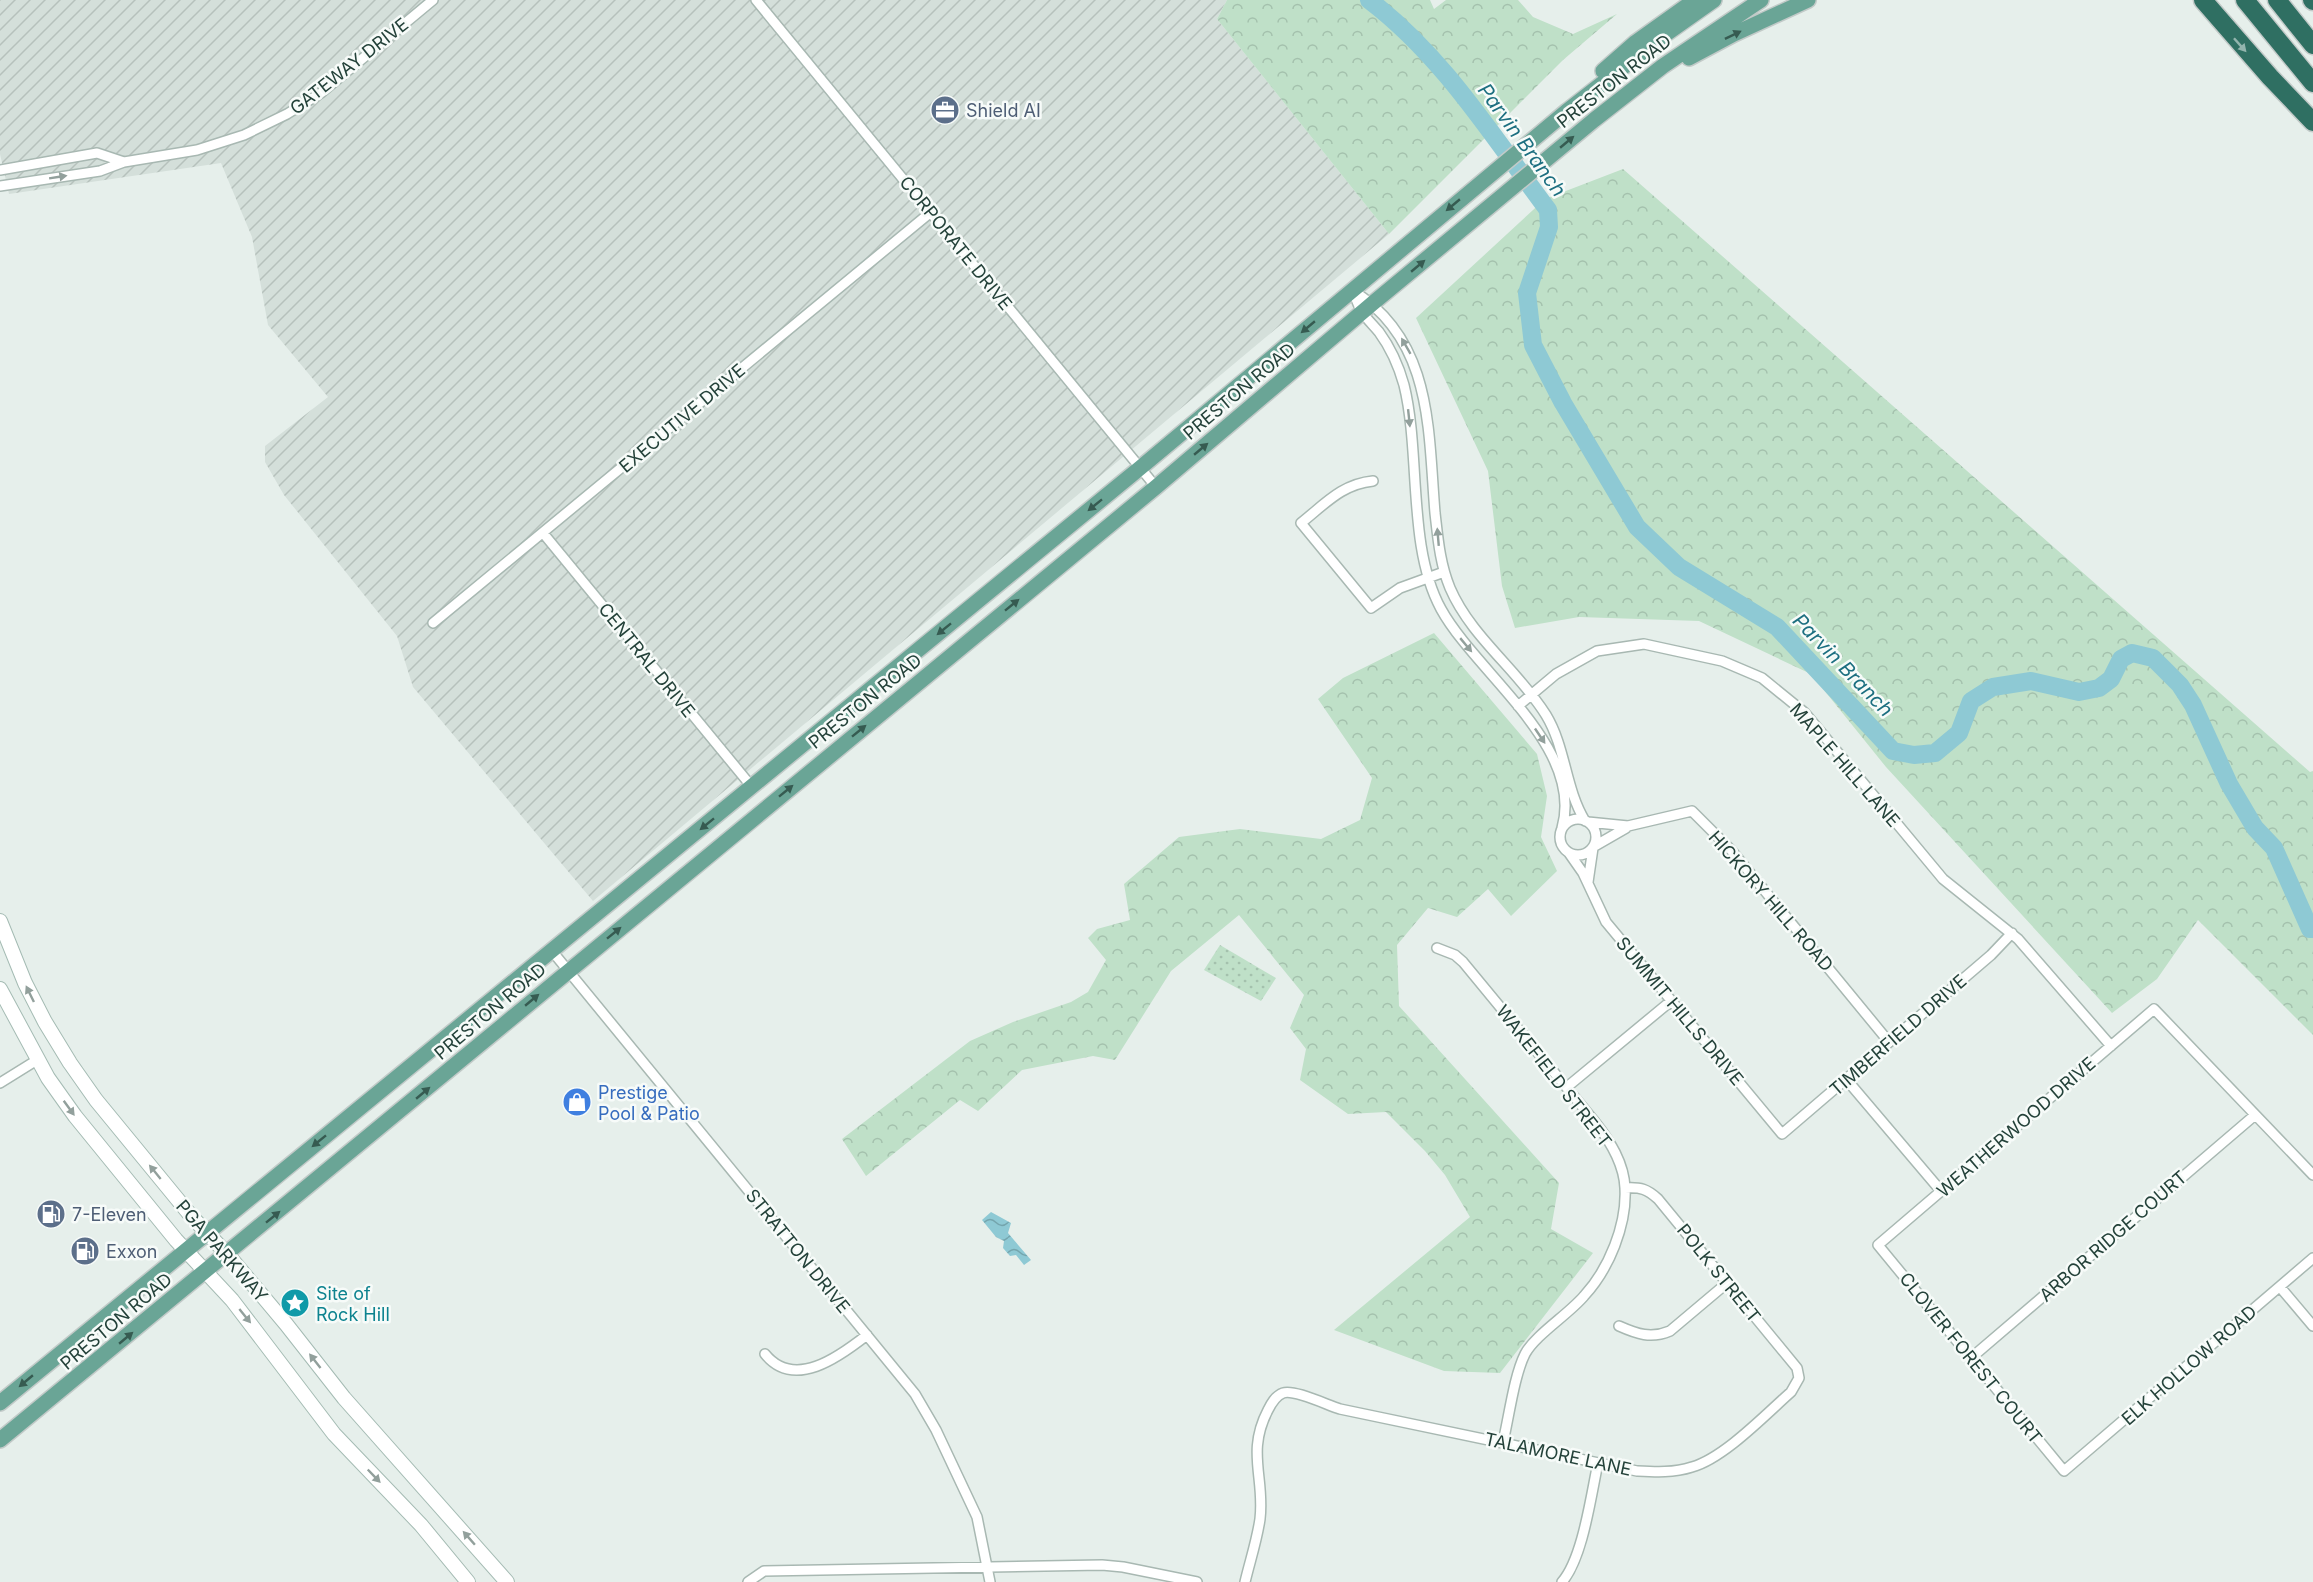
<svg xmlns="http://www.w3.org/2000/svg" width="2313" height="1582" viewBox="0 0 2313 1582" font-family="Inter,sans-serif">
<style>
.industrial{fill:url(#industrial-furrows)}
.forest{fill:url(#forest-crowns)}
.park{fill:url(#park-dots)}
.water{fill:url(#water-waves)}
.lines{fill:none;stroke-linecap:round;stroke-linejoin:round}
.river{stroke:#8ec9d4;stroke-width:18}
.street-casing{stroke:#a8b8b2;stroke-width:12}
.secondary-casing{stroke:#a4bbb3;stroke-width:16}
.primary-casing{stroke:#c2cac8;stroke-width:18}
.highway-casing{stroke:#c2cac8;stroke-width:21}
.street{stroke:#fff;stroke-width:9}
.secondary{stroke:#fff;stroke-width:14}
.primary{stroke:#6aa596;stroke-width:15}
.highway{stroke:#2f6f62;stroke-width:18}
.oneway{fill:#365b51}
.oneway2{fill:#93b5ae}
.oneway3{fill:#92a09c}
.labels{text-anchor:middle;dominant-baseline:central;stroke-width:5;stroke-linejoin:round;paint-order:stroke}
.street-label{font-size:18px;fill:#24423a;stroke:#f7fbf9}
.service-label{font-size:18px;fill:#4e5e75;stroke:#f7fbf9;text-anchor:start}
.shop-label{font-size:18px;fill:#366cbe;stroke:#f7fbf9;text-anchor:start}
.culture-label{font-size:18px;fill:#0d838f;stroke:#f7fbf9;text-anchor:start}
.water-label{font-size:20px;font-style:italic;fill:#1c6f80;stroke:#f7fbf9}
</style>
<defs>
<pattern id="industrial-furrows" width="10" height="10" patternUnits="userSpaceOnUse" patternTransform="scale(1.5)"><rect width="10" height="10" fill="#d4dfda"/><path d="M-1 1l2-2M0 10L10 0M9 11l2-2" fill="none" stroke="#b6c1bc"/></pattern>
<pattern id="forest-crowns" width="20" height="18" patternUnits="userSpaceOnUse" patternTransform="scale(1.5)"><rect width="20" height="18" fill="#bfe0c8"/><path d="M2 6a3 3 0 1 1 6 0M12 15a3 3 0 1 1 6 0" fill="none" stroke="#a4c1ad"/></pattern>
<pattern id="park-dots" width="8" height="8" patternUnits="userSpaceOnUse" patternTransform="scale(1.5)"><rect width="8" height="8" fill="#bfe0c8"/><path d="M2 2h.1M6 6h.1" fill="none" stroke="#a4c1ad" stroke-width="1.8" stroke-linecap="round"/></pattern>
<pattern id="water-waves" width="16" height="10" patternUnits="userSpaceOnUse" patternTransform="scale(1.5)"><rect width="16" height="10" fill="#8ec9d4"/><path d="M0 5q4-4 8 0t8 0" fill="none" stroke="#74a5ad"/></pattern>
</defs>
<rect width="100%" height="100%" fill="#e6efeb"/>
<path class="industrial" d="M0,0H1227L1217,19L1389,234L593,901L413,687L397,636L284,495L265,462V446L328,397L268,325L252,237L221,163L9,194L0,154Z"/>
<path class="forest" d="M1227,0H1430L1434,9L1446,0H1518L1533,17L1573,34L1617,14L1563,60L1389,234L1217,19Z
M1623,169L2310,772L2313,771V1035L2198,920L2157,979L2112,1013L1886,767L1811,674L1699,621L1579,617L1515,628L1502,586L1488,471L1416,318L1545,199Z
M1434,633L1537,754L1547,796L1541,837L1557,871L1511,916L1488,889L1457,917L1428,908L1397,945L1399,1006L1559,1183L1551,1229L1593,1253L1500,1373L1444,1371L1334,1330L1470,1217L1445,1175L1425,1151L1386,1112L1348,1114L1300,1080L1306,1049L1290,1028L1304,995L1239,915L1171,971L1115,1060L1093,1056L1022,1070L978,1111L960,1100L866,1176L842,1139L970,1041L1013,1022L1071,1002L1088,992L1106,960L1088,938L1097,929L1130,920L1124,884L1179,837L1240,829L1321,839L1360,820L1372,778L1318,699L1343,678Z"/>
<path class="park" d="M1220,945L1276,978L1261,1001L1204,970Z"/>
<path class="water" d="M991,1212L1011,1223L1008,1233L1031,1260L1024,1265L1016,1255L1010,1256L1003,1248L1004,1241L996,1237L982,1220Z"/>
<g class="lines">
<path class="river" d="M1369,0C1443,56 1493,137 1548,210L1549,227L1527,293L1533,345L1563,403L1637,527L1679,567L1777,627L1893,751L1914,755L1935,753L1959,733L1971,701L1993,687L2031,681L2079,692L2099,688L2111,679L2121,659L2132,653L2153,658L2180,685L2193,705L2229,784L2255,828L2274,848L2310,929H2313"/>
<g class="street-casing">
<path id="street" d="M756,0L1156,487
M0,170L97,153L124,162
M0,186L100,171L124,162L197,150L244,135L287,114L321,93L433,0
M1352,290C1433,340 1428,429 1435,513C1438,539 1440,564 1450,588C1471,637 1518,670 1546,715C1566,748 1565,788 1585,821
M1352,290C1355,296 1358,304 1361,311C1366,318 1373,325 1379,332C1390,347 1399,367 1404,385C1421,454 1407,547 1441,609C1476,673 1585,747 1562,828
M1373,481C1342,484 1325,504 1301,523L1371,608L1400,588L1444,572
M543,533L752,787
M433,623L931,212
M1518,706L1556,674L1597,651L1644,644L1722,661L1762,678L1805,713L1943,879L2018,939L2111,1046
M1560 837a18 18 0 1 1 36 0a18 18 0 1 1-36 0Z
M1588,822L1628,826L1692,811L1732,851L1889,1042
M1593,847L1626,828
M1569,853L1583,873L1606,922L1782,1134L1991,955L2012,933
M1588,882L1593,848
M1437,948L1455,955L1463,962L1595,1122C1610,1141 1624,1163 1625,1188C1627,1225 1609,1269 1584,1296C1569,1314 1535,1335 1525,1354C1514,1376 1509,1417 1503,1442
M552,951L915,1394L936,1430L977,1517L990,1582
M1846,1079L1941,1191
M0,1083L37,1060
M1567,1087L1671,1001
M2313,1175L2154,1009L1878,1245L2064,1471L2313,1258
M2280,1287L2313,1326
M1619,1326C1637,1334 1651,1339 1670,1331L1727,1283
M765,1354C794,1390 839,1357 867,1335
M1971,1358L2255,1115
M748,1582L764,1571L1102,1565L1123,1567L1197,1582
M1245,1582C1250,1561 1257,1540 1260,1519C1265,1478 1246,1452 1268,1410C1271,1404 1275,1396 1283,1393C1294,1389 1327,1405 1340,1409L1637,1471C1656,1472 1673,1473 1692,1467C1724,1458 1765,1415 1791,1392L1799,1378L1797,1368L1658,1199C1647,1189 1641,1187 1625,1188
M1562,1582C1583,1558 1591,1495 1598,1463"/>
</g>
<g class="secondary-casing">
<path id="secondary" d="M0,921L25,983L45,1022L70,1063L96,1100L192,1217L228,1255L286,1324L344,1398L507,1582
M0,989L48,1078L75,1116L176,1240L232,1300L334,1434L421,1525L468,1582"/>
</g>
<g class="primary-casing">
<path id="primary" d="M1689,58L1734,34L1808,0
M1603,71L1636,42L1695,0
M0,1403L1140,468L1567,111L1663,36L1714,0
M0,1440L1156,487L1373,303L1594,120L1663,66L1761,0"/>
</g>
<g class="highway-casing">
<path id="highway" d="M2203,0L2270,77L2313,122
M2245,0L2313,83
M2277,0L2313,45
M2312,0L2313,1"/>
</g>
<use href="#street" class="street"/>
<use href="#secondary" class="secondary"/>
<use href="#primary" class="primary"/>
<use href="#highway" class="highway"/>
</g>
<defs><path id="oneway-solid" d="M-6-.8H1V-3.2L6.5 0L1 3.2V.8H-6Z" transform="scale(1.5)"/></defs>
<g class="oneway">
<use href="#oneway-solid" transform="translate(1733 35) rotate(-26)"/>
<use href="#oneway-solid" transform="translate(1567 142) rotate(-40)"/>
<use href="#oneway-solid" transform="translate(1453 205) rotate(140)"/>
<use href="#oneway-solid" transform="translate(1418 266) rotate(-40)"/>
<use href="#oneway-solid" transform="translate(1308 327) rotate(140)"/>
<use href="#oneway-solid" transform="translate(1201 449) rotate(-40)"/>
<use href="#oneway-solid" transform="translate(1095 505) rotate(141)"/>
<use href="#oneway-solid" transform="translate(1012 605) rotate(-39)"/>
<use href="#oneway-solid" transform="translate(944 629) rotate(141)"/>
<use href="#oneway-solid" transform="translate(859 731) rotate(-39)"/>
<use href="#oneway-solid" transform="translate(786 791) rotate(-39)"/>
<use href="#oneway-solid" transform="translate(707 824) rotate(141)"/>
<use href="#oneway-solid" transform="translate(614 933) rotate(-39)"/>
<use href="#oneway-solid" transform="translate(532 1000) rotate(-40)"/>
<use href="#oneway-solid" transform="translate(423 1093) rotate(-40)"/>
<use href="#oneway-solid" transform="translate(319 1141) rotate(141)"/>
<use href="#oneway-solid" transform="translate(273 1217) rotate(-39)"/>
<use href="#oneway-solid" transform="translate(126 1338) rotate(-40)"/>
<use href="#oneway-solid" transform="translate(26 1381) rotate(140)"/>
</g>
<use class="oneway2" href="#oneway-solid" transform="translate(2240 45) rotate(48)"/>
<g class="oneway3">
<use href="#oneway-solid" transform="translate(58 177) rotate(-9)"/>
<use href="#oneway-solid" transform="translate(1406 346) rotate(-120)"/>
<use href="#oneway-solid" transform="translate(1409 418) rotate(84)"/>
<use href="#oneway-solid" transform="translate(1438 537) rotate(-95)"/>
<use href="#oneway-solid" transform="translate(1466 645) rotate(50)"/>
<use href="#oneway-solid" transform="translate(1540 736) rotate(56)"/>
<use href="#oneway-solid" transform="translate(30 994) rotate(-116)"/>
<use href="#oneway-solid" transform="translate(69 1108) rotate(54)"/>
<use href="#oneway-solid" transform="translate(155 1172) rotate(-129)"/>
<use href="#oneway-solid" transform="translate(245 1316) rotate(51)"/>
<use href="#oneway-solid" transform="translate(315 1361) rotate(-128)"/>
<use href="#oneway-solid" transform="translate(374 1476) rotate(46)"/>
<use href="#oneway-solid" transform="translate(469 1538) rotate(-131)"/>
</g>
<defs>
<g id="office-disc" transform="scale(1.5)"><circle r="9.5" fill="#5c6f8a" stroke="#f7fbf9"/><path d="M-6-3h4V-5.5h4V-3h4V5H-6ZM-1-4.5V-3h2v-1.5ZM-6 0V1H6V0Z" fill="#fff"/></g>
<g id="shop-disc" transform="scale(1.5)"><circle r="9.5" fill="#3f7fe0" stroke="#f7fbf9"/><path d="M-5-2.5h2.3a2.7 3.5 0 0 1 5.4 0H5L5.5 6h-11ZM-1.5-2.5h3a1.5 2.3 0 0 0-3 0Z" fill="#fff"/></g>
<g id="fuel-disc" transform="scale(1.5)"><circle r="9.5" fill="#5c6f8a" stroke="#f7fbf9"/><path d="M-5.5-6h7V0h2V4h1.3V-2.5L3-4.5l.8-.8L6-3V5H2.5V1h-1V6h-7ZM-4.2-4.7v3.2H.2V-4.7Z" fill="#fff"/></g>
<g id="sight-disc" transform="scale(1.5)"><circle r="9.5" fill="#0f9aa8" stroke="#f7fbf9"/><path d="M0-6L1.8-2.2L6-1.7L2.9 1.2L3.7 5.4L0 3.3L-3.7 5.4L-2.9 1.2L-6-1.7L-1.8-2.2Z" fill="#fff"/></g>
</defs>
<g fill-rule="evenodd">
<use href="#office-disc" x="945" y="110"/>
<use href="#shop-disc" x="577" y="1102"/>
<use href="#fuel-disc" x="51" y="1214"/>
<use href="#fuel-disc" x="85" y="1251"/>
<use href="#sight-disc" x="295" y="1303"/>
</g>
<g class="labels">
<g class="street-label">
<text transform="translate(349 66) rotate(-38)">GATEWAY DRIVE</text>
<text transform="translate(1614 81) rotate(-38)">PRESTON ROAD</text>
<text transform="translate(956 243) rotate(51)">CORPORATE DRIVE</text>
<text transform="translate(1239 391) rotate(-40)">PRESTON ROAD</text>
<text transform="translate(682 418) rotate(-40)">EXECUTIVE DRIVE</text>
<text transform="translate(647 660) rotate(51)">CENTRAL DRIVE</text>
<text transform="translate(865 701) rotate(-39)">PRESTON ROAD</text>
<text transform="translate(1845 765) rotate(49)">MAPLE HILL LANE</text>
<text transform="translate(1771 901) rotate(49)">HICKORY HILL ROAD</text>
<text transform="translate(490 1011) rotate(-40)">PRESTON ROAD</text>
<text transform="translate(1680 1011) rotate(50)">SUMMIT HILLS DRIVE</text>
<text transform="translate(1898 1035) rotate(-41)">TIMBERFIELD DRIVE</text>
<text transform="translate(1554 1076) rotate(52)">WAKEFIELD STREET</text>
<text transform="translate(2016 1127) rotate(-41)">WEATHERWOOD DRIVE</text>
<text transform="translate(2113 1236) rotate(-41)">ARBOR RIDGE COURT</text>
<text transform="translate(222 1251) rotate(49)">PGA PARKWAY</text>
<text transform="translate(798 1251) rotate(51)">STRATTON DRIVE</text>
<text transform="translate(1719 1273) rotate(51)">POLK STREET</text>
<text transform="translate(116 1321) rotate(-40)">PRESTON ROAD</text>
<text transform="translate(1971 1358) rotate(51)">CLOVER FOREST COURT</text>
<text transform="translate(2189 1365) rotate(-41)">ELK HOLLOW ROAD</text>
<text transform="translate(1558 1454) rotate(12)">TALAMORE LANE</text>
</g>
<g class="service-label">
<text x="966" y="110">Shield AI</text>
<text x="72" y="1214">7-Eleven</text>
<text x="106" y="1251">Exxon</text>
</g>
<g class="shop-label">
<text x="598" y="1092">Prestige<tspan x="598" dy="21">Pool &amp; Patio</tspan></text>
</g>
<g class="culture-label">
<text x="316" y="1293">Site of<tspan x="316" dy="21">Rock Hill</tspan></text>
</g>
<g class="water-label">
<text transform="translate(1522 140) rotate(54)">Parvin Branch</text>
<text transform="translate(1843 665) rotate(46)">Parvin Branch</text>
</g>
</g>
</svg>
